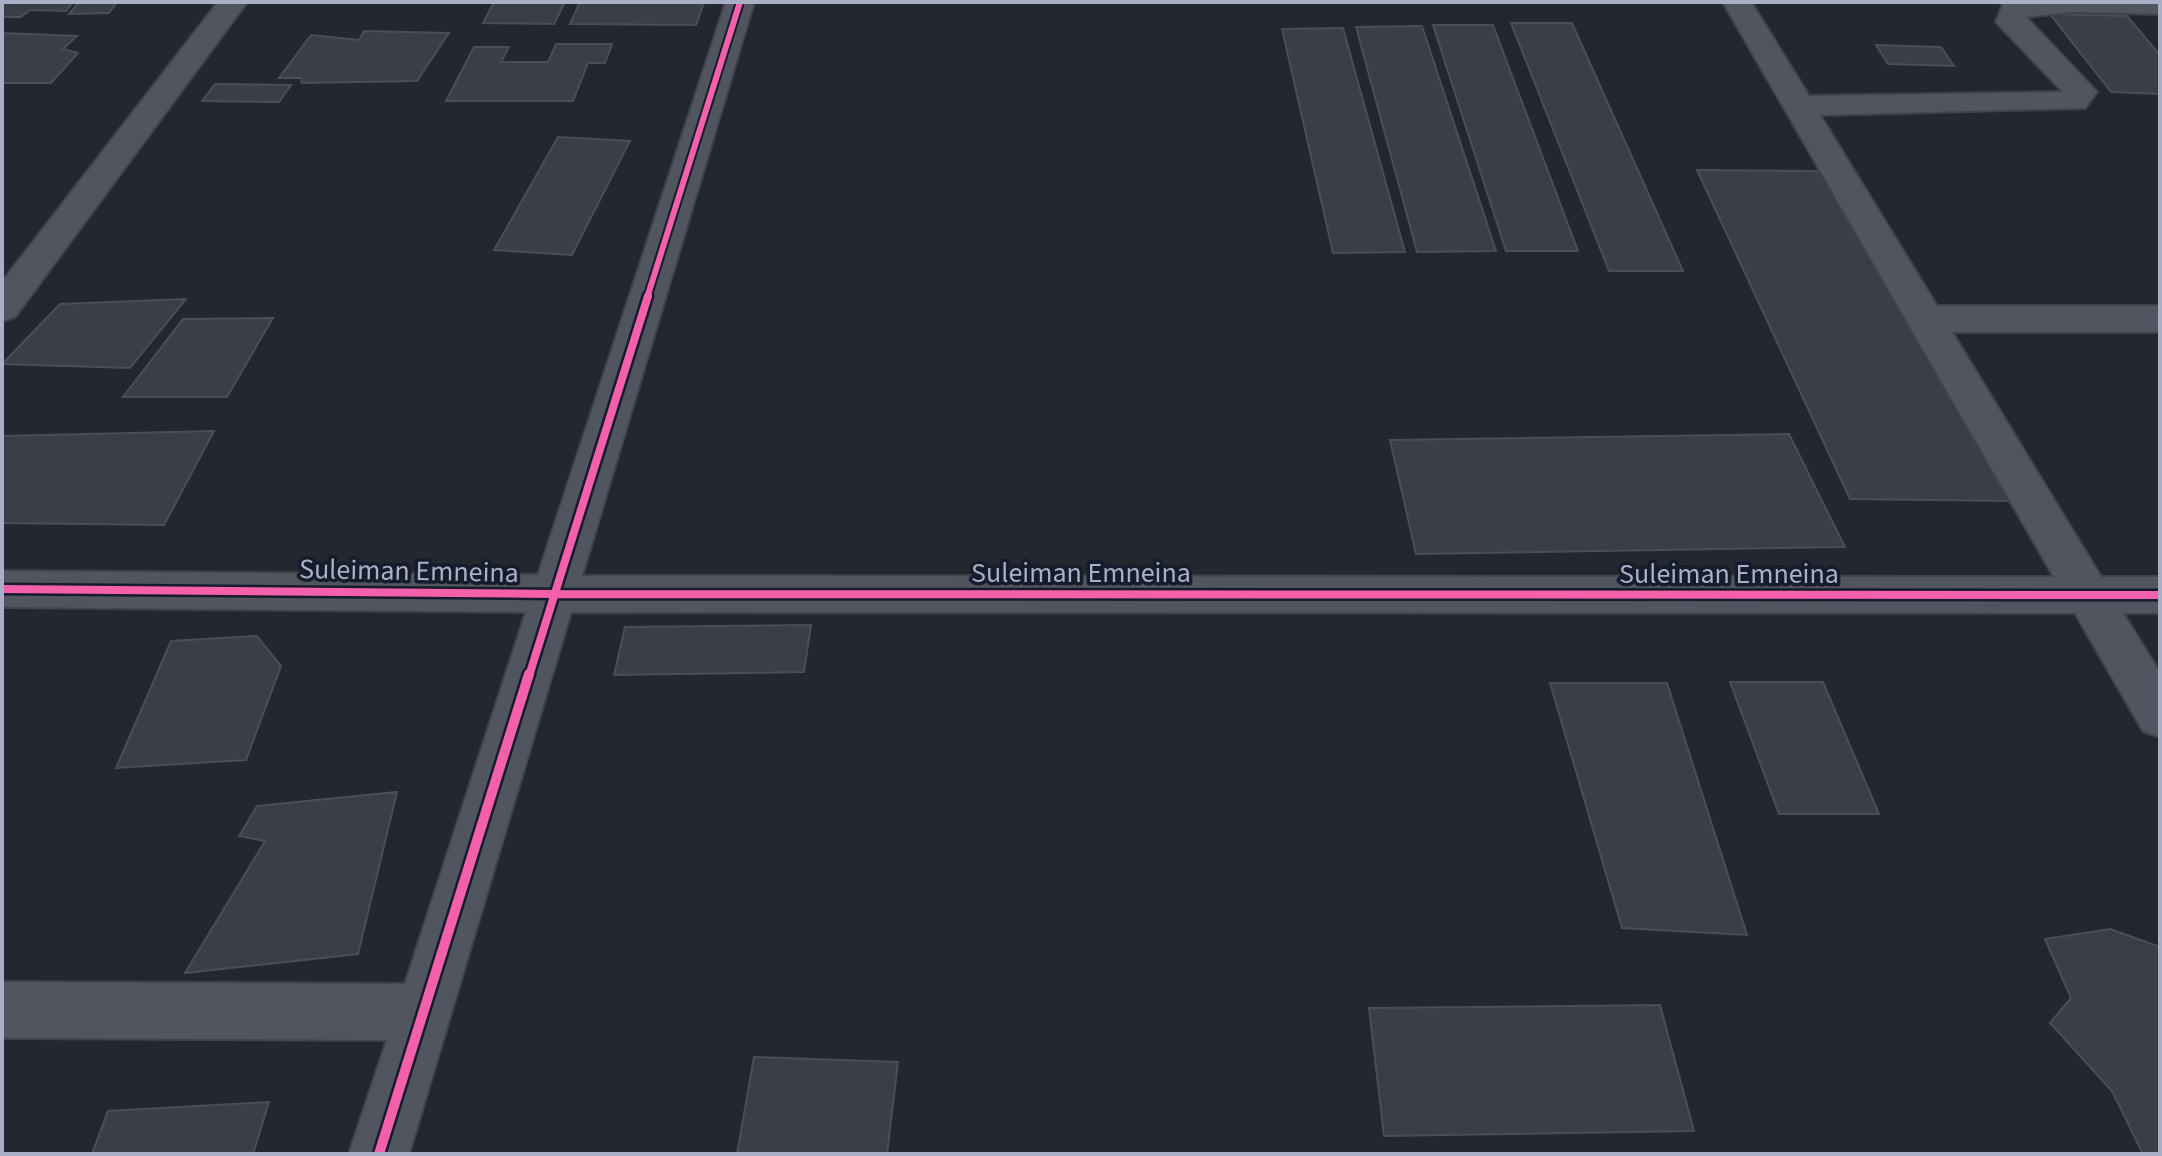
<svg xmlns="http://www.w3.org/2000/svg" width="2162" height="1156" viewBox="0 0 2162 1156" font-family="'Source Sans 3',sans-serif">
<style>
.building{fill:#3a3e47;stroke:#4a4e58;stroke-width:2}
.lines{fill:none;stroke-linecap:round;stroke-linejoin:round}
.minor-casing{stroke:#40434b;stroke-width:4}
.minor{fill:#515560;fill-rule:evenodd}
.cycleway-far2-casing{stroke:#161c2b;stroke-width:10}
.cycleway-far1-casing{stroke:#161c2b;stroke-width:13}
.cycleway-casing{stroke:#161c2b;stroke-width:15}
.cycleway-far2{stroke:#f560ab;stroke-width:6}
.cycleway-far1{stroke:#f560ab;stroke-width:8}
.cycleway{stroke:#f560ab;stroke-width:10}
.labels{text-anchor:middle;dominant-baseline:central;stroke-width:7;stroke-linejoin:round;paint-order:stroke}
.street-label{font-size:28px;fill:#a9b0c5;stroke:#161c2b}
</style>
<rect width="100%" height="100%" fill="#232730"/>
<path class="building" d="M2,2H73L66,11L30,10L21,17H2Z
M79,2H117L109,13L69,14Z
M494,2H565L554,24L483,23Z
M580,2H704L696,25L570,24Z
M2050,14L2127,16L2160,55V94L2111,92Z
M1511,23H1572L1683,271H1609Z
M1433,25H1493L1578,251H1506Z
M1422,26L1496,251L1417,252L1356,27Z
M1343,28L1405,252L1333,253L1282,29Z
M364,31L449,33L417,81L302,83L301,78H279L311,35L359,40Z
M2,33L77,36L63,49L78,53L51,83H2Z
M556,44H612L605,63H588L573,101H446L474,47H509L501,62H548Z
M1876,45L1941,47L1954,66L1888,64Z
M215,84L291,85L279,102L202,101Z
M558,137L630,141L572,255L494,250Z
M1697,170L1826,171L2012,501L1850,499Z
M186,299L130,368L2,364L60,304Z
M273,318L227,397H123L183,319Z
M214,431L164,525L2,523V436Z
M1789,434L1845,547L1416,554L1390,440Z
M811,625L804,672L614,675L625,627Z
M257,636L281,666L246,760L116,768L171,641Z
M1730,682H1823L1879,814H1779Z
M1550,683H1667L1747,935L1622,928Z
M397,792L358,954L185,973L265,841L239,836L257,806Z
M2110,929L2160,947V1154H2143L2112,1091L2050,1023L2071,998L2045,939Z
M1660,1005L1694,1131L1384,1136L1369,1008Z
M754,1057L898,1062L887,1154H737Z
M269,1102L253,1154H92L108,1111Z"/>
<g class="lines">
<g class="minor-casing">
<path id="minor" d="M218,2H247L15,317L2,321V282Z
M726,2H754L582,576L2054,577L1723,2H1751L1809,96L2063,92L1996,22L2003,4L2160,2V14L2073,12L2026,17L2097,92L2085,108L1820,115L1937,306H2160V332H1952L2101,577H2160V613H2123L2160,673V737L2143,731L2075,613L571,612L409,1154H349L387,1040L2,1038V982L405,984L526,612L2,607V571L538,575Z"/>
</g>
<use href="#minor" class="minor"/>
<g class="cycleway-far2-casing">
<path id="cycleway-far2" d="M647,298L740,2"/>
</g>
<g class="cycleway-far1-casing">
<path id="cycleway-far1" d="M2,589L554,594L2160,595
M529,676L648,296"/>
</g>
<g class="cycleway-casing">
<path id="cycleway" d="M379,1154L529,674"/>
</g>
<use href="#cycleway-far2" class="cycleway-far2"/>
<use href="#cycleway-far1" class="cycleway-far1"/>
<use href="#cycleway" class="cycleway"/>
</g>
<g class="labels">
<g class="street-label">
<text transform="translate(409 571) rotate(1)">Suleiman Emneina</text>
<text x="1081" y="573">Suleiman Emneina</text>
<text x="1729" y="574">Suleiman Emneina</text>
</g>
</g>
<rect width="2162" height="1156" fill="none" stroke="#a9b0c5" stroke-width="8"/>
</svg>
